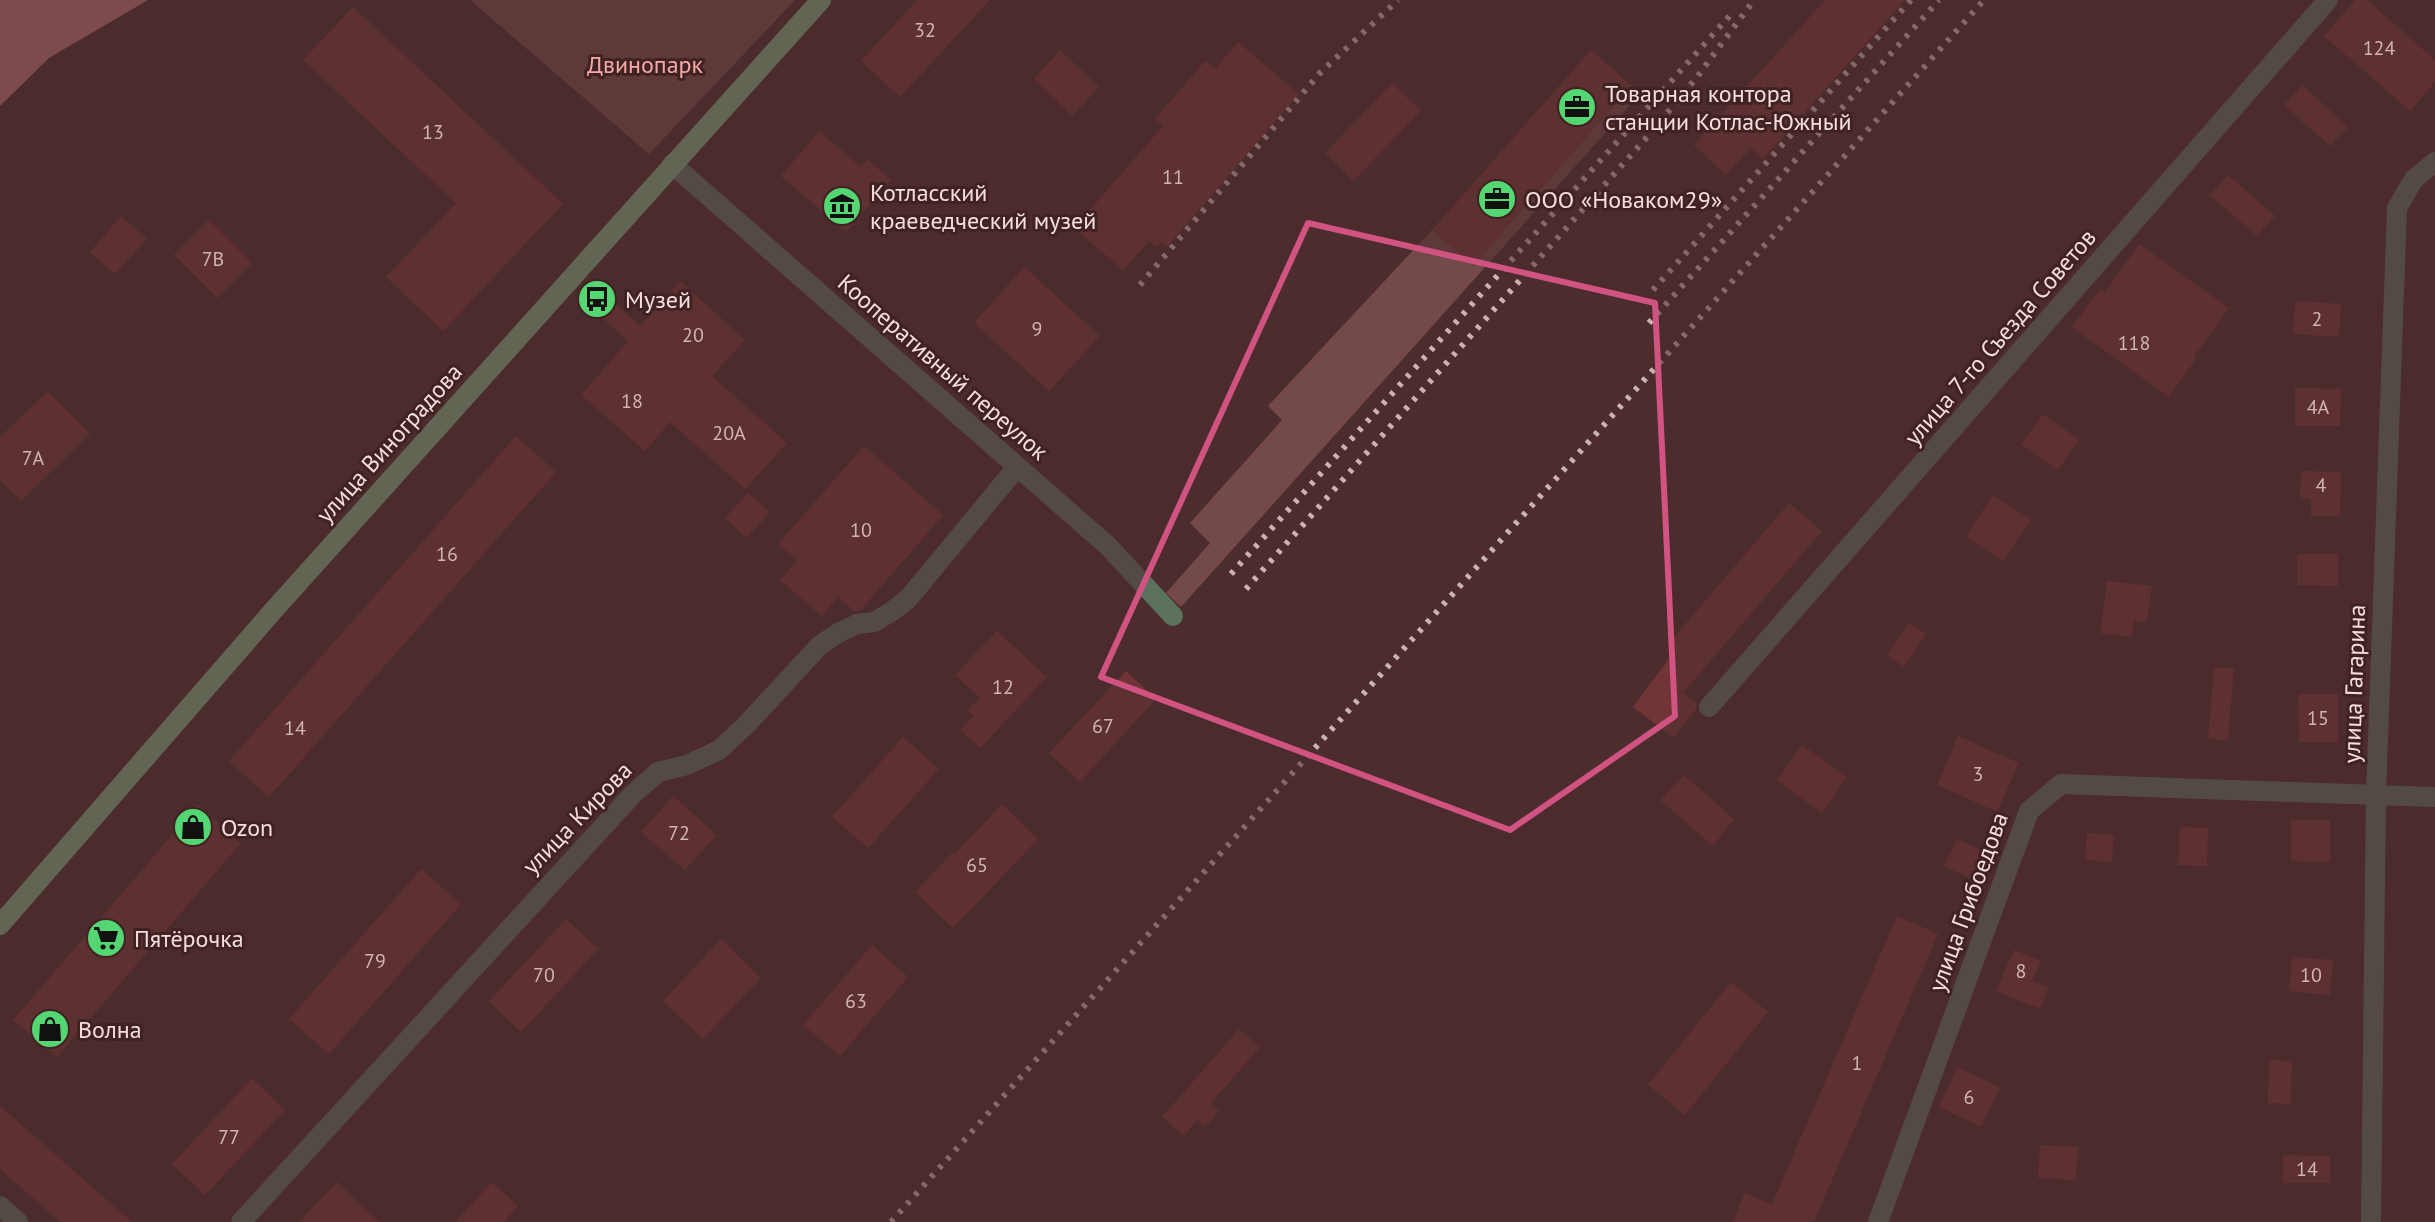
<svg xmlns="http://www.w3.org/2000/svg" width="2435" height="1222" viewBox="0 0 2435 1222" font-family="'PT Sans',sans-serif">
<style>
.green{fill:#74494a}
.water{fill:#b47173}
.building{fill:#713538}
.lines{fill:none;stroke-linecap:round;stroke-linejoin:round}
.minor{stroke:#5c715e;stroke-width:20}
.major{stroke:#7eaa84;stroke-width:20}
.rail{stroke:#cbb3b3;stroke-width:6;stroke-dasharray:4 8;stroke-linecap:butt}
.marked{fill:none;stroke:#d15382;stroke-width:6;stroke-linejoin:round}
.labels{text-anchor:middle;dominant-baseline:central;stroke-width:6;stroke-linejoin:round;paint-order:stroke}
.number-label{font-size:20px;fill:#d3b4b4}
.park-label{font-size:24px;fill:#f6a9a9;stroke:#412223}
.poi-label{font-size:24px;fill:#f4dede;stroke:#412223;text-anchor:start}
.street-label{font-size:24px;fill:#f4dede;stroke:#412223}
</style>
<rect width="100%" height="100%" fill="#4c2c2d"/>
<path class="green" d="M470,0H795L649,154Z
M1632,86L1640,94L1181,607L1166,593L1210,543L1190,523L1282,420L1268,406L1432,230Z"/>
<path class="water" d="M0,0H148L49,58L0,106Z"/>
<path class="building" d="M917,0H990L900,97L861,61Z
M1825,0H1905L1763,159L1751,148L1726,175L1694,145Z
M2355,0H2367L2435,60V82L2410,111L2324,36Z
M353,7L563,204L443,331L386,277L456,203L303,60Z
M1238,42L1299,94L1167,247L1161,242L1156,247L1149,241L1123,270L1074,228L1163,126L1155,119L1205,61L1215,69Z
M1060,50L1099,87L1072,116L1034,79Z
M1591,50L1632,86L1473,266L1432,230Z
M1392,83L1421,111L1353,181L1325,153Z
M2302,85L2348,127L2330,146L2284,105Z
M819,131L861,167L867,159L891,180L846,232L781,176Z
M2228,175L2275,216L2257,236L2210,195Z
M121,216L147,239L115,274L90,252Z
M209,220L252,263L217,298L174,255Z
M2139,244L2229,308L2194,357L2196,359L2169,397L2072,327L2100,289L2105,292Z
M1024,267L1100,336L1049,391L974,323Z
M680,281L745,340L712,376L787,443L745,489L670,422L645,451L581,395L628,341L595,311L608,297L640,326Z
M2295,301L2341,304L2339,337L2293,334Z
M2295,388L2341,389L2340,426H2295Z
M48,391L90,434L21,501L0,480V437Z
M2043,414L2079,440L2058,470L2021,444Z
M516,436L556,472L269,797L229,761Z
M864,446L943,515L860,611H854L838,597L822,616L780,580L797,560L778,544Z
M2301,471L2341,472L2340,516H2311V500L2300,497Z
M748,493L770,512L747,538L725,518Z
M1993,495L2031,520L2003,561L1966,536Z
M1789,503L1822,531L1683,693L1697,704L1696,709L1674,738L1633,707L1676,649L1669,643Z
M2297,554H2338V586L2297,585Z
M2107,581L2152,586L2147,622L2134,621L2132,637L2100,633Z
M1909,623L1926,634L1904,667L1887,655Z
M997,631L1047,677L980,748L960,730L974,715L968,710L980,698L955,675Z
M2214,667L2234,669L2228,740L2208,739Z
M1126,671L1156,699L1080,782L1049,753Z
M2298,694H2338V742H2299Z
M1958,736L2019,763L1997,812L1937,785Z
M903,737L939,769L868,848L832,817Z
M1802,745L1847,777L1822,813L1777,780Z
M1684,775L1734,819L1713,846L1660,800Z
M673,796L717,835L685,870L641,832Z
M1002,804L1038,839L953,928L915,892L952,853L954,855Z
M198,805L241,843L57,1057L13,1020Z
M2291,820H2330V862L2291,861Z
M2180,827L2208,828L2207,866L2178,865Z
M2087,833L2114,835L2112,862L2085,860Z
M1957,839L1992,855L1980,883L1944,866Z
M421,869L461,904L329,1054L289,1019Z
M1897,916L1938,934L1814,1222H1733L1745,1193L1772,1204Z
M566,919L598,949L521,1032L489,1001Z
M721,939L761,978L703,1039L663,1001Z
M872,945L908,977L840,1056L803,1025Z
M2014,950L2041,961L2032,981L2049,987L2040,1009L1996,991Z
M2292,957L2333,960L2330,995L2289,991Z
M1731,982L1768,1012L1685,1115L1648,1085Z
M1239,1029L1260,1047L1210,1104L1219,1111L1205,1127L1197,1120L1184,1136L1162,1117Z
M2269,1060L2292,1061L2291,1104L2268,1103Z
M1957,1067L2000,1087L1981,1127L1939,1107Z
M252,1078L285,1110L205,1195L172,1164Z
M0,1106L132,1222H60L0,1169Z
M2040,1145L2078,1147L2076,1180L2038,1178Z
M2283,1155L2330,1156V1183H2283Z
M337,1182L379,1222H299Z
M492,1182L518,1206L504,1222H455Z"/>
<g class="lines">
<path class="minor" d="M672,164L1108,546L1173,616
M1709,707L2328,0
M0,1206L18,1222
M241,1222L633,794L658,772L687,765L719,750L746,725L819,646L838,633L857,624L874,622L891,612L908,599L1017,467
M1878,1222L2029,811L2061,784L2435,797
M2371,1222L2376,795L2397,208L2414,179L2435,162"/>
<path class="major" d="M0,925L272,612L821,0"/>
<path class="rail" d="M1140,285L1320,73L1398,0
M1653,290L1911,0
M1649,323L1939,0
M1231,574L1733,12
M1246,589L1655,128L1697,77L1754,0
M891,1222L1984,0"/>
</g>
<path d="M0 0H2435V1222H0ZM1308,223L1655,303L1675,716L1510,830L1101,677Z" fill="#4c2c2d" fill-opacity=".55" fill-rule="evenodd"/>
<path class="marked" d="M1308,223L1655,303L1675,716L1510,830L1101,677Z"/>
<defs>
<g id="office-disc" transform="scale(2)"><circle r="9.5" fill="#54d672" stroke="#412223"/><path d="M-6-3h4V-5.5h4V-3h4V5H-6ZM-1-4.5V-3h2v-1.5ZM-6 0V1H6V0Z" fill="#111"/></g>
<g id="museum-disc" transform="scale(2)"><circle r="9.5" fill="#54d672" stroke="#412223"/><path d="M0-6L6-3V-2H-6V-3ZM-5-1h2V3h-2ZM-1-1h2V3h-2ZM3-1h2V3H3ZM-6 4H6V6H-6Z" fill="#111"/></g>
<g id="bus-disc" transform="scale(2)"><circle r="9.5" fill="#54d672" stroke="#412223"/><path d="M-5-6H5V4H4V6H2V4H-2V6H-4V4H-5ZM-3.5-4V0h7V-4ZM-3.5 1.2v1.5H-2V1.2ZM2 1.2v1.5H3.5V1.2Z" fill="#111"/></g>
<g id="shop-disc" transform="scale(2)"><circle r="9.5" fill="#54d672" stroke="#412223"/><path d="M-5-2.5h2.3a2.7 3.5 0 0 1 5.4 0H5L5.5 6h-11ZM-1.5-2.5h3a1.5 2.3 0 0 0-3 0Z" fill="#111"/></g>
<g id="supermarket-disc" transform="scale(2)"><circle r="9.5" fill="#54d672" stroke="#412223"/><path d="M-6-5.5h2.5l.6 2H6L4.5 2H-2.5L-4.4-4H-6ZM-1.5 3.2a1.3 1.3 0 1 0 .1 0ZM3 3.2a1.3 1.3 0 1 0 .1 0Z" fill="#111"/></g>
</defs>
<g fill-rule="evenodd">
<use href="#office-disc" x="1577" y="107"/>
<use href="#office-disc" x="1497" y="199"/>
<use href="#museum-disc" x="842" y="206"/>
<use href="#bus-disc" x="597" y="299"/>
<use href="#shop-disc" x="193" y="827"/>
<use href="#supermarket-disc" x="106" y="938"/>
<use href="#shop-disc" x="50" y="1029"/>
</g>
<g class="labels">
<g class="number-label">
<text x="925" y="30">32</text>
<text x="2379" y="48">124</text>
<text x="433" y="132">13</text>
<text x="1173" y="177">11</text>
<text x="213" y="259">7В</text>
<text x="2317" y="319">2</text>
<text x="1037" y="329">9</text>
<text x="693" y="335">20</text>
<text x="2134" y="343">118</text>
<text x="632" y="401">18</text>
<text x="2318" y="407">4А</text>
<text x="729" y="433">20А</text>
<text x="33" y="458">7А</text>
<text x="2321" y="485">4</text>
<text x="861" y="530">10</text>
<text x="447" y="554">16</text>
<text x="1003" y="687">12</text>
<text x="2318" y="718">15</text>
<text x="1103" y="726">67</text>
<text x="295" y="728">14</text>
<text x="1978" y="774">3</text>
<text x="679" y="833">72</text>
<text x="977" y="865">65</text>
<text x="375" y="961">79</text>
<text x="2021" y="971">8</text>
<text x="544" y="975">70</text>
<text x="2311" y="975">10</text>
<text x="856" y="1001">63</text>
<text x="1857" y="1063">1</text>
<text x="1969" y="1097">6</text>
<text x="229" y="1137">77</text>
<text x="2307" y="1169">14</text>
</g>
<g class="park-label">
<text x="645" y="64">Двинопарк</text>
</g>
<g class="poi-label">
<text x="1605" y="93">Товарная контора<tspan x="1605" dy="28">станции Котлас-Южный</tspan></text>
<text x="870" y="192">Котласский<tspan x="870" dy="28">краеведческий музей</tspan></text>
<text x="1525" y="199">ООО «Новаком29»</text>
<text x="625" y="299">Музей</text>
<text x="221" y="827">Ozon</text>
<text x="134" y="938">Пятёрочка</text>
<text x="78" y="1029">Волна</text>
</g>
<g class="street-label">
<text transform="translate(2000 337) rotate(-49)">улица 7-го Съезда Советов</text>
<text transform="translate(943 367) rotate(41)">Кооперативный переулок</text>
<text transform="translate(389 443) rotate(-48)">улица Виноградова</text>
<text transform="translate(2354 684) rotate(-88)">улица Гагарина</text>
<text transform="translate(577 818) rotate(-46)">улица Кирова</text>
<text transform="translate(1968 902) rotate(-70)">улица Грибоедова</text>
</g>
</g>
</svg>
